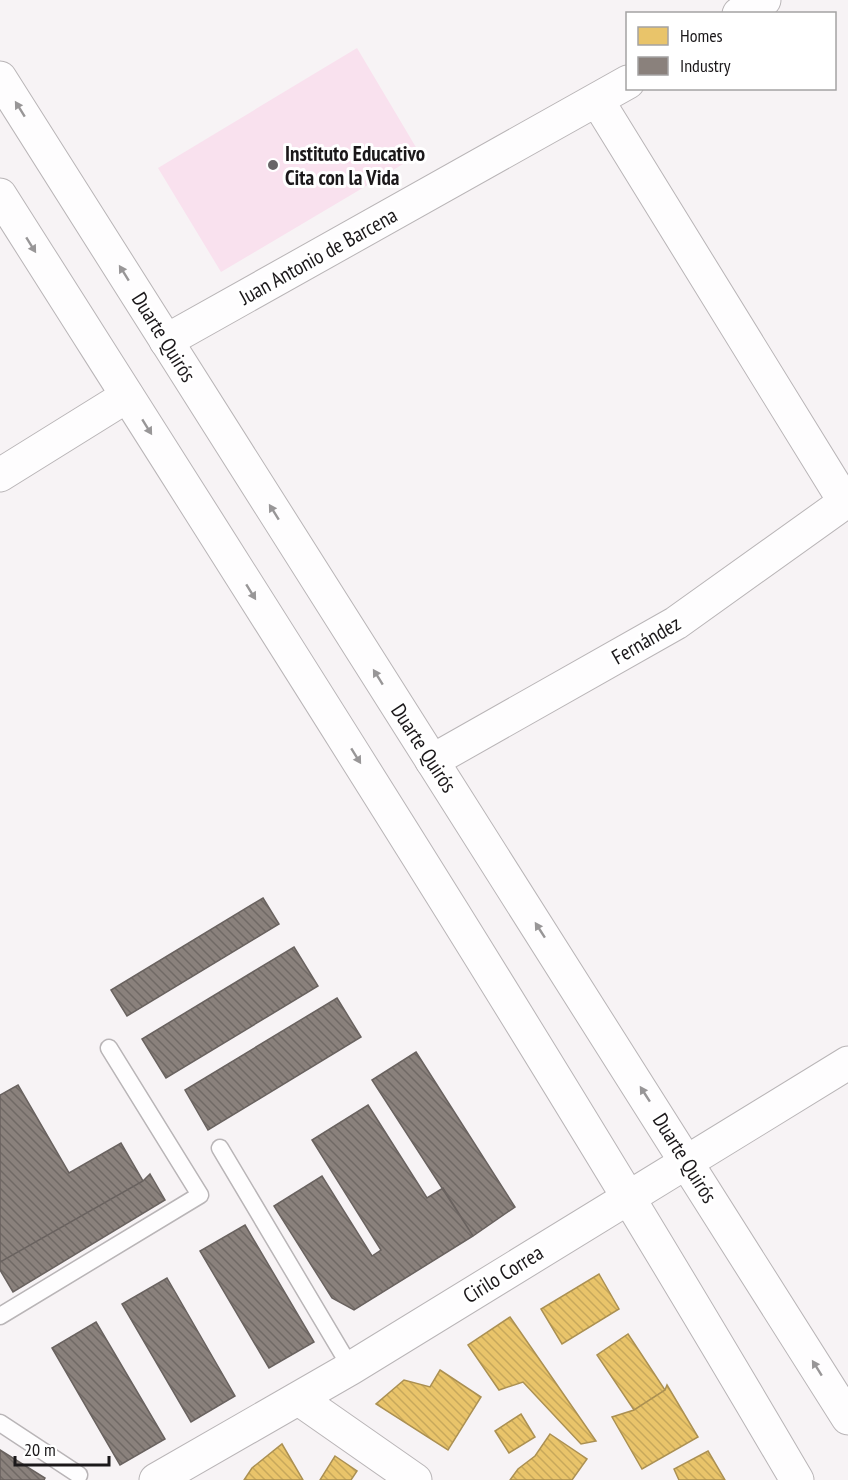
<svg xmlns="http://www.w3.org/2000/svg" width="848" height="1480" viewBox="0 0 848 1480" font-family="'PT Sans Narrow',sans-serif">
<style>
.grass{fill:#f9e1ee}
.homes{fill:url(#homes-back-hatch);stroke:#ab9052;stroke-width:1.5}
.industry{fill:url(#industry-back-hatch);stroke:#69625f;stroke-width:1.5}
.lines{fill:none;stroke-linecap:round;stroke-linejoin:round}
.service-casing{stroke:#b9b5b7;stroke-width:19}
.minor-casing{stroke:#b9b5b7;stroke-width:35}
.secondary-casing{stroke:#b9b5b7;stroke-width:35}
.service{stroke:#fefdfe;stroke-width:16}
.minor{stroke:#fefdfe;stroke-width:33}
.secondary{stroke:#fefdfe;stroke-width:33}
.oneway{fill:#989697}
.poi-dot{fill:#686567;stroke:#fff;stroke-width:2}
.labels{text-anchor:middle;dominant-baseline:central;stroke-width:6;stroke-linejoin:round;paint-order:stroke}
.poi-label{font-size:21px;font-weight:bold;fill:#1b181a;stroke:#fff;text-anchor:start}
.street-label{font-size:21px;fill:#1b181a;stroke:#fff}
</style>
<defs>
<pattern id="homes-back-hatch" width="6" height="6" patternUnits="userSpaceOnUse" patternTransform="scale(1.5)"><rect width="6" height="6" fill="#e9c46a"/><path d="M-1 5l2 2M0 0l6 6M5-1l2 2" fill="none" stroke="#c7a85b"/></pattern>
<pattern id="industry-back-hatch" width="6" height="6" patternUnits="userSpaceOnUse" patternTransform="scale(1.5)"><rect width="6" height="6" fill="#8a817c"/><path d="M-1 5l2 2M0 0l6 6M5-1l2 2" fill="none" stroke="#706965"/></pattern>
</defs>
<rect width="100%" height="100%" fill="#f7f3f5"/>
<path class="grass" d="M357,48L420,154L221,272L158,168Z"/>
<path class="homes" d="M599,1274L619,1309L562,1344L541,1309Z
M510,1317L596,1441L581,1444L523,1382L499,1390L468,1345Z
M628,1334L665,1390L634,1410L597,1355Z
M440,1370L481,1397L448,1450L376,1404L404,1380L430,1387Z
M667,1385L698,1437L642,1469L612,1417L634,1410L665,1390Z
M521,1414L535,1437L509,1453L495,1431Z
M550,1434L587,1459L572,1480H510L518,1469L535,1456Z
M282,1444L303,1480H244L252,1468Z
M708,1451L725,1480H679L674,1469Z
M335,1456L357,1471L351,1480H320Z"/>
<path class="industry" d="M263,898L279,924L127,1016L111,990Z
M294,947L318,986L166,1078L142,1039Z
M337,998L361,1037L208,1130L185,1090Z
M416,1052L515,1207L473,1236L372,1080Z
M18,1085L69,1173L121,1143L143,1181L0,1262V1095Z
M368,1105L427,1198L443,1188L473,1236L354,1310L332,1298L274,1206L322,1176L372,1256L381,1250L312,1140Z
M150,1174L165,1200L13,1292L0,1270V1262L143,1181Z
M245,1225L314,1342L269,1368L200,1251Z
M167,1278L235,1396L191,1422L122,1304Z
M96,1322L165,1439L120,1465L52,1348Z
M0,1450L45,1478L44,1480H0Z"/>
<g class="lines">
<g class="service-casing">
<path id="service" d="M220,1148L351,1368
M0,1316L200,1195L109,1048
M0,1423L79,1475"/>
</g>
<g class="minor-casing">
<path id="minor" d="M739,14L764,0
M597,100L845,502
M166,341L628,82
M0,475L127,396
M432,761L676,623L848,500
M299,1399L415,1480
M156,1480L351,1368L848,1063"/>
</g>
<g class="secondary-casing">
<path id="secondary" d="M0,78L848,1418
M0,195C270,621 542,1045 797,1480"/>
</g>
<use href="#service" class="service"/>
<use href="#minor" class="minor"/>
<use href="#secondary" class="secondary"/>
</g>
<defs><path id="oneway-solid" d="M-6-.8H1V-3.2L6.5 0L1 3.2V.8H-6Z" transform="scale(1.5)"/></defs>
<g class="oneway">
<use href="#oneway-solid" transform="translate(20 109) rotate(-122)"/>
<use href="#oneway-solid" transform="translate(31 245) rotate(58)"/>
<use href="#oneway-solid" transform="translate(124 273) rotate(-122)"/>
<use href="#oneway-solid" transform="translate(147 427) rotate(58)"/>
<use href="#oneway-solid" transform="translate(274 512) rotate(-122)"/>
<use href="#oneway-solid" transform="translate(251 592) rotate(58)"/>
<use href="#oneway-solid" transform="translate(378 677) rotate(-122)"/>
<use href="#oneway-solid" transform="translate(356 756) rotate(58)"/>
<use href="#oneway-solid" transform="translate(540 930) rotate(-123)"/>
<use href="#oneway-solid" transform="translate(645 1094) rotate(-123)"/>
<use href="#oneway-solid" transform="translate(817 1368) rotate(-122)"/>
</g>
<circle class="poi-dot" cx="273" cy="165" r="6"/>
<g class="labels">
<g class="poi-label">
<text x="285" y="153">Instituto Educativo<tspan x="285" dy="24">Cita con la Vida</tspan></text>
</g>
<g class="street-label">
<text transform="translate(318 256) rotate(-29)">Juan Antonio de Barcena</text>
<text transform="translate(164 337) rotate(58)">Duarte Quirós</text>
<text transform="translate(646 640) rotate(-30)">Fernández</text>
<text transform="translate(424 748) rotate(57)">Duarte Quirós</text>
<text transform="translate(685 1158) rotate(58)">Duarte Quirós</text>
<text transform="translate(503 1274) rotate(-32)">Cirilo Correa</text>
</g>
</g>
<rect x="626" y="12" width="210" height="78" fill="#ffffff" stroke="#a4a3a3" stroke-width="1.5"/>
<rect x="638" y="27" width="30" height="18" fill="#e9c46a" stroke="#a4a3a3" stroke-width="1.5"/>
<text x="680" y="42" font-size="18" fill="#1b181a">Homes</text>
<rect x="638" y="57" width="30" height="18" fill="#8a817c" stroke="#a4a3a3" stroke-width="1.5"/>
<text x="680" y="72" font-size="18" fill="#1b181a">Industry</text>
<path d="M15 1456v9h94v-9" fill="none" stroke="#1b181a" stroke-width="3"/>
<text x="24" y="1456" font-size="18" fill="#1b181a" stroke="#ffffff" stroke-width="4.5" paint-order="stroke">20 m</text>
</svg>
